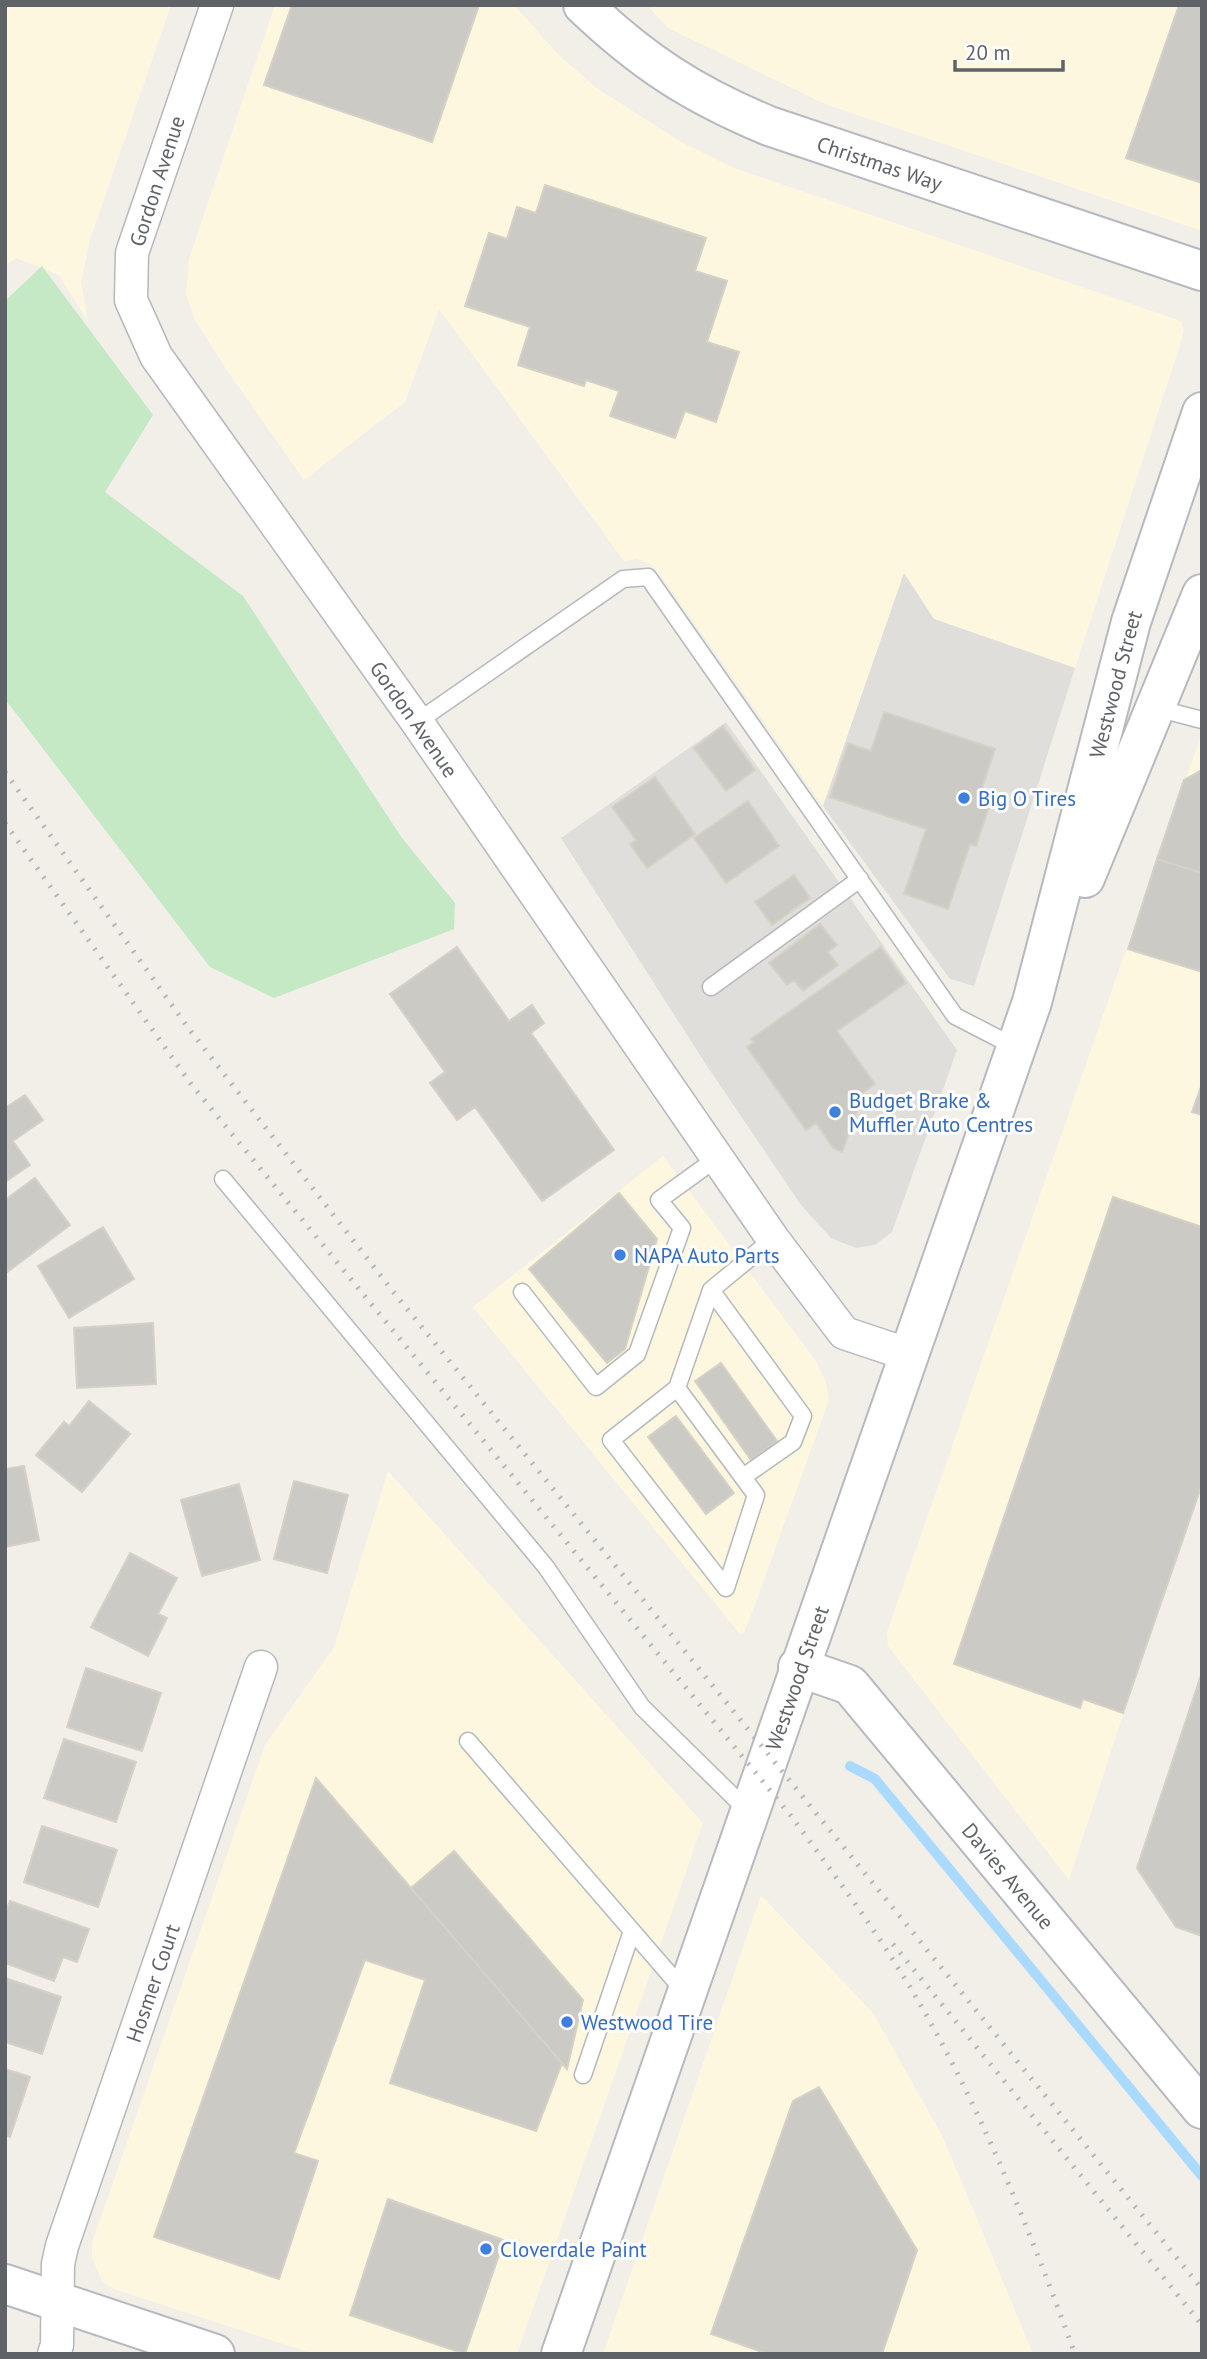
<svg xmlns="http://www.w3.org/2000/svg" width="1207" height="2359" viewBox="0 0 1207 2359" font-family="'PT Sans',sans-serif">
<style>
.commercial{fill:#fef7e0}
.industrial{fill:#e0deda}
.green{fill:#c5e8c5}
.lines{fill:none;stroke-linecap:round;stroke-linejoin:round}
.stream{stroke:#aadaff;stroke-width:10}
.building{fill:#cccac5;stroke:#d6d1c6;stroke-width:2}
.lane-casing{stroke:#b5b8bc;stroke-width:19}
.street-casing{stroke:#b5b8bc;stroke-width:35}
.secondary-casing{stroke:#b6babf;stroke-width:42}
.lane{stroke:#fff;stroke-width:16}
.street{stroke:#fff;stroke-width:32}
.secondary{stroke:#fff;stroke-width:38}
.rail{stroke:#b6b7b8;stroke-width:5;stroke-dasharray:2 9;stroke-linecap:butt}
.shop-dot{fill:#3f7fe0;stroke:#fff;stroke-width:2.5}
.labels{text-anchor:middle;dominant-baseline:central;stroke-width:6;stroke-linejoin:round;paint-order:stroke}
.street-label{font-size:21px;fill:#5f6368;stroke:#fff}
.shop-label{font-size:21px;fill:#366cbe;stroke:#fff;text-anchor:start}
</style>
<rect width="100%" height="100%" fill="#f1efe8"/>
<path class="commercial" d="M5,5H171L90,240L81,282L88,322L59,275L16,258L5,265Z
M275,5H514L558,54L595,87L681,142L734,168L1181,321L1184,331L1180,345L1075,668L934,619L904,574L823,806L661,576L649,563L637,559L624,561L439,309L405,402L304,480L224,366L195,320L186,295L189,259Z
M647,5H1202V231L825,104L668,28Z
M1202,733V1473L1069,1880L888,1646L887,1632Z
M663,1156L816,1361L825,1380L829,1400L749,1621L744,1632L740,1634L473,1307Z
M388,1471L703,1823L517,2354H314L114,2289L102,2281L92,2258V2243L265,1745L334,1647Z
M761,1895L873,2013L943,2137L1033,2354H603Z"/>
<path class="industrial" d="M904,573L934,619L1075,668L974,986L950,979L823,806Z
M726,722L957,1050L892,1232L875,1245L856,1248L831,1238L801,1205L707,1066L561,838Z"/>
<path class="green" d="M42,266L153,415L105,492L243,596L402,838L455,903L454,929L274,998L210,967L5,699V301Z"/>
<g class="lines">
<path class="stream" d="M850,1766L875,1779L1202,2176"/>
</g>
<path class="building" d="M292,5H479L432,142L264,85Z
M1179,5H1202V183L1126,158Z
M545,185L706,238L695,271L727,281L707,342L739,352L716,422L685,411L675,438L610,416L619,391L586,380L584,386L518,365L530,327L465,306L489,233L507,239L517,207L536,213Z
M884,712L995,749L981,791L993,795L976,846L970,844L948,909L904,894L926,829L830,797L848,743L871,751Z
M723,726L755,770L726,791L694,748Z
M1202,770V873L1157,859L1184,780Z
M655,777L695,834L647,868L630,844L636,840L612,807Z
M748,801L779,846L726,883L694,838Z
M1157,859L1202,873V972L1128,949Z
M794,875L810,898L772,925L755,902Z
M820,924L837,945L828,952L838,965L803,991L794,980L787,985L769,963Z
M457,947L509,1021L532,1005L544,1023L531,1033L614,1150L542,1201L475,1107L457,1120L430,1083L445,1072L390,994Z
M881,947L906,983L837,1031L875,1084L864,1092L842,1152L833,1148L816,1123L806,1130L747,1047L754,1042L751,1039Z
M1202,1084V1115L1192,1112Z
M25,1095L43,1120L13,1141L30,1165L5,1182V1108Z
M35,1178L70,1225L6,1273L5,1200Z
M619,1193L657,1239L625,1349L607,1363L529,1269Z
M1113,1197L1202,1227V1484L1123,1713L1083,1699L1080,1708L954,1664Z
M103,1227L134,1279L69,1318L38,1266Z
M153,1323L156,1384L77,1388L74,1328Z
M721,1363L777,1441L751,1460L695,1381Z
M89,1401L130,1434L82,1492L36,1455L64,1422L69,1426Z
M676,1416L734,1493L706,1514L648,1437Z
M24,1466L39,1540L5,1547V1469Z
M294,1481L348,1495L327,1573L274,1559Z
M239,1484L260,1560L202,1576L181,1500Z
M130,1553L177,1578L158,1614L167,1618L148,1656L91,1627Z
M86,1668L161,1693L142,1751L67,1727Z
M1202,1672V1936L1176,1927L1137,1868Z
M64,1739L136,1762L116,1822L44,1798Z
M316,1778L562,2063L536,2131L390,2083L425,1980L365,1960L294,2153L318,2161L279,2279L154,2237Z
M42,1826L117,1850L98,1907L24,1882Z
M454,1851L583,2000L567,2069L411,1888Z
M10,1901L89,1929L77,1962L63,1957L54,1981L5,1963V1913Z
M5,1978L61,1997L42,2054L5,2042Z
M5,2069L30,2077L10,2137L5,2135Z
M819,2087L917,2250L882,2354H768L711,2334L793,2101Z
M388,2199L504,2240L465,2354L350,2315Z"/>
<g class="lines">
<g class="lane-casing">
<path id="lane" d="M1156,708L1202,720
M417,722L623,579L648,577L955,1016L1017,1048
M711,987L860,879
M223,1179L546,1567L642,1707L749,1812
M711,1290L803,1416L793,1442L743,1477
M522,1292L596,1387L637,1354L682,1228L659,1200L717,1158
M677,1388L756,1495L726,1588L611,1440L677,1388L711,1290L773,1239
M468,1741L684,1991
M583,2075L632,1931"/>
</g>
<g class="street-casing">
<g id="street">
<path id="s1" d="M217,5L132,253L131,300L156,356L417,722L773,1239L844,1333L907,1354"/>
<path id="s2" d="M54,2354L57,2345L58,2264L62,2246L261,1667"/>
</g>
</g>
<g class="secondary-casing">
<g id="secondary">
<path id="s3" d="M583,5C643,62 692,94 769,126L1202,271"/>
<path d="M1085,878L1202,594"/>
<path id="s4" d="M798,1667L850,1685L1202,2109"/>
<path d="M5,2284L215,2354"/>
<path id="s5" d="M561,2354L1032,1002L1131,622L1202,412"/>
</g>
</g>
<use href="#lane" class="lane"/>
<use href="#street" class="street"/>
<use href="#secondary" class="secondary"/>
<path class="rail" d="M5,772L189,1029L391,1289L1202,2289
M5,823L191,1084L791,1816C836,1877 882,1938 920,2004C984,2115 1031,2234 1075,2354
M893,1944L1202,2325"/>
</g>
<g class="shop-dot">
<circle cx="964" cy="798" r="7"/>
<circle cx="835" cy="1112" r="7"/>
<circle cx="620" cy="1255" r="7"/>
<circle cx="567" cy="2022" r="7"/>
<circle cx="486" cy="2249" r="7"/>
</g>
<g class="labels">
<g class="street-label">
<text stroke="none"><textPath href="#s3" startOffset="340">Christmas Way</textPath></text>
<text transform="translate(157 181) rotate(-72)">Gordon Avenue</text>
<text stroke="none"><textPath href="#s5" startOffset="1760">Westwood Street</textPath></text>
<text stroke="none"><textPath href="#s1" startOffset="816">Gordon Avenue</textPath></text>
<text stroke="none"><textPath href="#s5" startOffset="716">Westwood Street</textPath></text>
<text stroke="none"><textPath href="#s4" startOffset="303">Davies Avenue</textPath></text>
<text stroke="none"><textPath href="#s2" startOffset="387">Hosmer Court</textPath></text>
</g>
<g class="shop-label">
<text x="978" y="798">Big O Tires</text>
<text x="849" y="1100">Budget Brake &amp;<tspan x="849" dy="24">Muffler Auto Centres</tspan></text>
<text x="634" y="1255">NAPA Auto Parts</text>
<text x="581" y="2022">Westwood Tire</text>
<text x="500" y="2249">Cloverdale Paint</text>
</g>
</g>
<rect width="1207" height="2359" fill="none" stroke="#5f6368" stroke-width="14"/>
<path d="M955 60v10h108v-10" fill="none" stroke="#5f6368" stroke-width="3.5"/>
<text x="965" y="60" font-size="21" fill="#5f6368" stroke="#ffffff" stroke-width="5" paint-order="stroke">20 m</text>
</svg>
